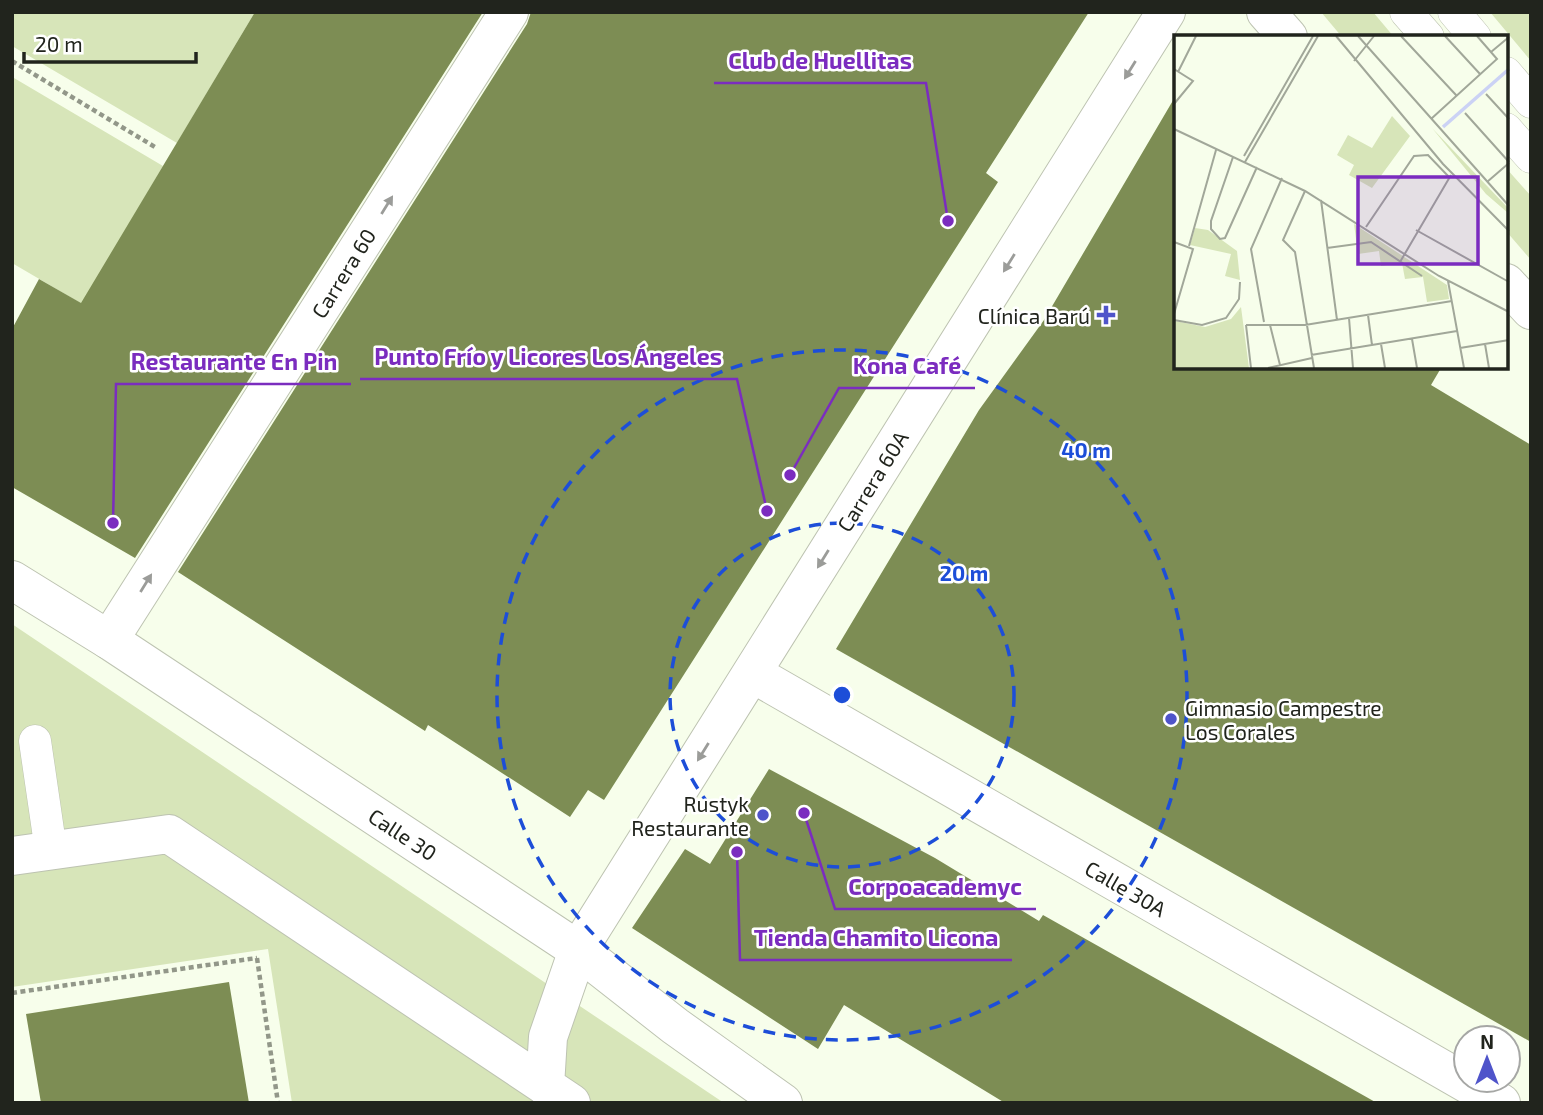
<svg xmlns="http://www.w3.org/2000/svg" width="1543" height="1115" viewBox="0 0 1543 1115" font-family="'Exo 2',sans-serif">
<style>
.green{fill:#d7e5b9}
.building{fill:#7d8d54}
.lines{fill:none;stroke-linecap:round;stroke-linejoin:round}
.lane-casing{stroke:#bdc3b1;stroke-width:33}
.street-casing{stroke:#bdc3b1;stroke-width:40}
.secondary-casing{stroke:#bdc3b1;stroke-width:40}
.highway-casing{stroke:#bdc3b1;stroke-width:40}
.path{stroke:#929789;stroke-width:4.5;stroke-dasharray:5 3.5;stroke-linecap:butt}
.lane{stroke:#fff;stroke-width:32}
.street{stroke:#fff;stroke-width:38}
.secondary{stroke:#fff;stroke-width:38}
.highway{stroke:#fff;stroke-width:38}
.oneway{fill:#9b9c99}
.ring{fill:none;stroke:#1d4ed8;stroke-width:3.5;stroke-dasharray:12 9}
.poi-dot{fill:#4f54ca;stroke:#fff;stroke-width:2.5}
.labels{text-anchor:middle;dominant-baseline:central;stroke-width:5;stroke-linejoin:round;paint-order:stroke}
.street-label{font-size:21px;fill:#21241d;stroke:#fff}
.poi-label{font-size:21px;fill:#21241d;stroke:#fff;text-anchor:end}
.inset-river{fill:none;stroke:#cbd2f5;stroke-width:3.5}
.inset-road{fill:none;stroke:#a1a799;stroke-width:2}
.view{fill:#7b2cbf;fill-opacity:0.15;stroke:#7b2cbf;stroke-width:3.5}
.inset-edge{fill:none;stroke:#21241d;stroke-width:3.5}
.centre{fill:#1d4ed8;stroke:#fff;stroke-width:3.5}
.ring-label{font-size:21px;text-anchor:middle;font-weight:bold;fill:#1d4ed8;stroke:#fff;stroke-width:5;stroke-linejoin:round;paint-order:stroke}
.leader{fill:none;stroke:#7b2cbf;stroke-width:2.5}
.callout-dot{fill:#7b2cbf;stroke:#fff;stroke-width:2.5}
.callout-label{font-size:23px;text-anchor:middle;font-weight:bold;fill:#7b2cbf;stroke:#fff;stroke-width:5;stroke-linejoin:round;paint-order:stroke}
</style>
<rect width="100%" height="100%" fill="#f7feeb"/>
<path class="green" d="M12,12H255L177,143L12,46Z
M1321,12H1373L1394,37H1342Z
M1490,12H1531V61Z
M14,78L163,166L82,304L12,263Z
M1506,168L1531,196V260L1506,231Z
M12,624L724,1103H292L268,949L12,987Z"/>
<path class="building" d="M255,12H483L135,558L12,487V329L39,279L81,303Z
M531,12H1089L986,173L998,182L604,800L588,790L570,817L428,725L425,731L178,572L527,24Z
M1175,97V368H1441L1431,385L1531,445V1042L836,649L979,410L1044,320Z
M769,769L935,858L1039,921L1043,915L1377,1103H1005L844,1005L818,1049L632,928L685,849L710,864Z
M229,982L249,1103H41L26,1014Z"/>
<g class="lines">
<g class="lane-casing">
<path id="lane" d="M1406,12L1428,37
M1454,12L1475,37
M1506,73L1531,102
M1506,129L1531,157
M35,741L51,851"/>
</g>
<g class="street-casing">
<path id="street" d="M109,640L509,12
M752,673L1501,1103
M12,856L169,834L571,1103
M545,1086L548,1037L578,950L1166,12"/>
</g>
<g class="secondary-casing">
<path id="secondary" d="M12,580L109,640L578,950L675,1026L783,1103"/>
</g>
<g class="highway-casing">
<path id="highway" d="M1266,12L1288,37
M1506,283L1531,310"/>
</g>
<path class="path" d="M12,61L155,147
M257,958L278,1103
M12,993L257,958"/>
<use href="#lane" class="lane"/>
<use href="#street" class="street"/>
<use href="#secondary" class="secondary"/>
<use href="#highway" class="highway"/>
</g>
<defs><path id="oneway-solid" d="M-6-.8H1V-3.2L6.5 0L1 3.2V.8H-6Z" transform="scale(1.75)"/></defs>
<g class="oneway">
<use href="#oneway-solid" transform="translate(1130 70) rotate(122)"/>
<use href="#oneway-solid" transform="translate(387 205) rotate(-58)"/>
<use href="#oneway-solid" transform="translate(1009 263) rotate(122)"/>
<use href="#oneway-solid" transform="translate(823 559) rotate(122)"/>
<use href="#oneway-solid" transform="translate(146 583) rotate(-58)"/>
<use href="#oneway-solid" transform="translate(703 752) rotate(122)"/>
</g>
<g class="ring">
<circle cx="842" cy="695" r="172"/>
<circle cx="842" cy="695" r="345"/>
</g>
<g class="poi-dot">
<path d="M1102.5 304.5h7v7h7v7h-7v7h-7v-7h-7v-7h7z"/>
<circle cx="1171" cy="719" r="7"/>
<circle cx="763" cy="815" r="7"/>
</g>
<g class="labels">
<g class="street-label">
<text transform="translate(343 273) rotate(-58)">Carrera 60</text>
<text transform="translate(872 481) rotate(-58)">Carrera 60A</text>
<text transform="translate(403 834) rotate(33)">Calle 30</text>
<text transform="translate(1126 888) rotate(30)">Calle 30A</text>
</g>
<g class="poi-label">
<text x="1090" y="315">Clínica Barú</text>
<text x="1185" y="707" text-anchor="start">Gimnasio Campestre<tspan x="1185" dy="24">Los Corales</tspan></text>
<text x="749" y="803">Rustyk<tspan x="749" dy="24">Restaurante</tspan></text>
</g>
</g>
<g transform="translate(1174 35)">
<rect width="334" height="334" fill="#f7feeb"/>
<path d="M218,81L236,101L198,153L175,140L180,130L163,120L174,100L198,113ZM258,93L334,173V178L312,159ZM180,189L273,250L275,264L253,267L249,242L231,244L228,228L207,231L205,216L184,219ZM21,193L34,195L63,216L66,245L51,241L57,219L16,210ZM67,272L75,333H0L1,286L31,292L57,284Z" fill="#d7e5b9"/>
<path class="inset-river" d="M269,92L335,34"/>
<path class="inset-road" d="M162,1L269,129L335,196M184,1L335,171M227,1L282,60M271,1L306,39M317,17L335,2M180,26L200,1M0,34L19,46L0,69M4,37L22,1M312,59L335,84M291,78L335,127M257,84L323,24L303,1M0,94L131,156L265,241L335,277M70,121L139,1M59,122L37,186V194L46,204L51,203L83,132M71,127L144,1M313,147L335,128M131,156L109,205L121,217L140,333M147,165L163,285M192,192L240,121L254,120L275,142M242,195L335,247M0,207L19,214L0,279M15,211L42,115M153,213L197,207L248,241M226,227L277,140M274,246L290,333M194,280L198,310M175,283L179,333M0,285L28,290L52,283L65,264L66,247M90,287L77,214L108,143M72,290H131L278,266M72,290L77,333M96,290L106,330M238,304L243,333M207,309L211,333M311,309L315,333M286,313L335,305M137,320L283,296M94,333L138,323"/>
<path class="view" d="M184,142H304V229H184Z"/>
<rect width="334" height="334" class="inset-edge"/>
</g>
<circle cx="842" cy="695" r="10" class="centre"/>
<g class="ring-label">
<text x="1086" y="458">40 m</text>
<text x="964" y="581">20 m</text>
</g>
<path class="leader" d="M948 221L926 83H714M767 511L737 379H360M113 523L116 384H351M790 475L839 388H975M804 813L835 909H1036M737 852L740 960H1012"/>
<g class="callout-dot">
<circle cx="948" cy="221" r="7"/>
<circle cx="767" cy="511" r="7"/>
<circle cx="113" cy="523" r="7"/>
<circle cx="790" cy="475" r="7"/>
<circle cx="804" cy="813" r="7"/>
<circle cx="737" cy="852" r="7"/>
</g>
<g class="callout-label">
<text x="820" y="69">Club de Huellitas</text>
<text x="548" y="365">Punto Frío y Licores Los Ángeles</text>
<text x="234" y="370">Restaurante En Pin</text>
<text x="907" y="374">Kona Café</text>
<text x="935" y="895">Corpoacademyc</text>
<text x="876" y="946">Tienda Chamito Licona</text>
</g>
<rect width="1543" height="1115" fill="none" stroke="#21241d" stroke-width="28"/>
<g transform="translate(1487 1059)"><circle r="33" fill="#ffffff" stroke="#a6a7a5" stroke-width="2"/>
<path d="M0-5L12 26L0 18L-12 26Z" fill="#4f54ca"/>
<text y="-10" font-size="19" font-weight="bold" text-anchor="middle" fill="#21241d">N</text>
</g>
<path d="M24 52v10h172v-10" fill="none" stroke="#21241d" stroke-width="3.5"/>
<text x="35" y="52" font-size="21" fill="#21241d" stroke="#ffffff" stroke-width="5" paint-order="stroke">20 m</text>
</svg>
